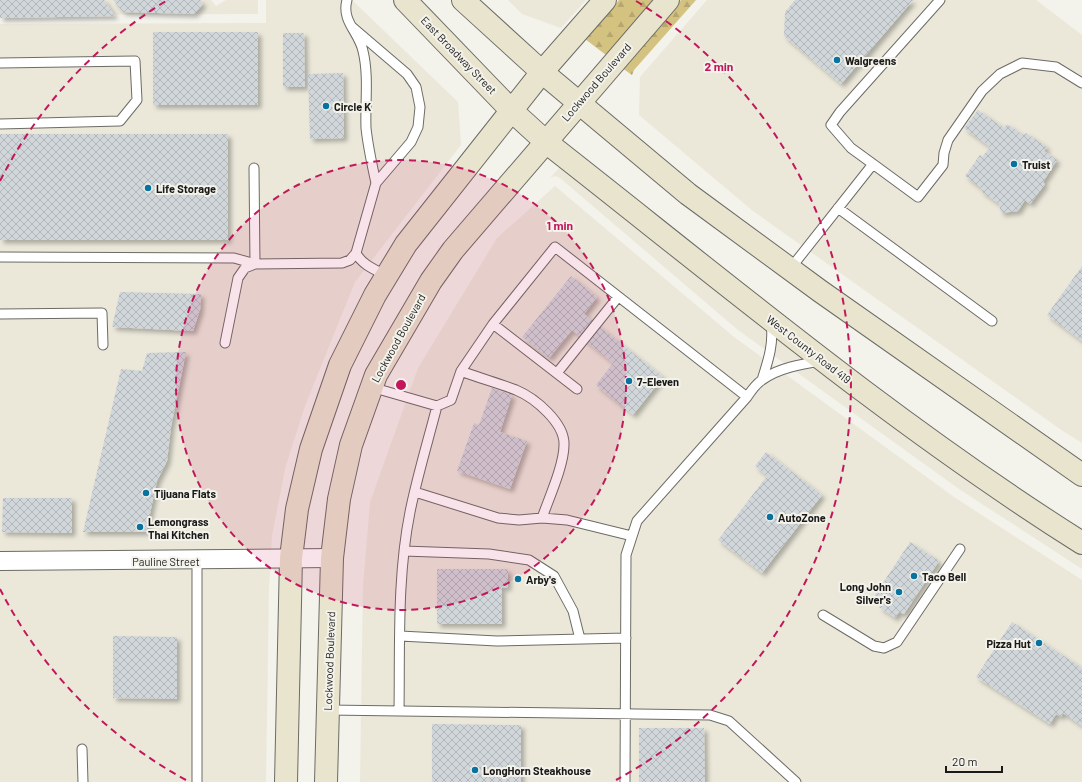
<svg xmlns="http://www.w3.org/2000/svg" width="1082" height="782" viewBox="0 0 1082 782" font-family="Barlow,sans-serif">
<style>
.built{fill:#ebe8da}
.forest{fill:url(#forest-firs)}
.building{fill:url(#building-cross-hatch);filter:url(#shadow)}
.lines{fill:none;stroke-linecap:round;stroke-linejoin:round}
.lane-casing{stroke:#6c6b65;stroke-width:11}
.street-casing{stroke:#6c6b65;stroke-width:20}
.secondary-casing{stroke:#6c6b65;stroke-width:24}
.lane{stroke:#fff;stroke-width:9}
.street{stroke:#fff;stroke-width:18}
.secondary{stroke:#e9e4ce;stroke-width:22}
.ring{fill:none;stroke:#c2185b;stroke-width:2;stroke-dasharray:7 5}
.poi-dot{fill:#09739f;stroke:#f3f2eb;stroke-width:1.5}
.labels{text-anchor:middle;dominant-baseline:central;stroke-width:4;stroke-linejoin:round;paint-order:stroke}
.street-label{font-size:11px;fill:#1a1917;stroke:#f3f2eb}
.poi-label{font-size:11px;font-weight:bold;fill:#1a1917;stroke:#f3f2eb;text-anchor:start}
.centre{fill:#c2185b;stroke:#f3f2eb;stroke-width:2}
.ring-label{font-size:12px;text-anchor:middle;font-weight:bold;fill:#c2185b;stroke:#f3f2eb;stroke-width:4;stroke-linejoin:round;paint-order:stroke}
</style>
<defs>
<pattern id="forest-firs" width="22" height="20" patternUnits="userSpaceOnUse"><rect width="22" height="20" fill="#d4c380"/><path d="M5 1l3.5 6h-7zM16 11l3.5 6h-7z" fill="#b5a76e"/></pattern>
<pattern id="building-cross-hatch" width="8" height="8" patternUnits="userSpaceOnUse"><rect width="8" height="8" fill="#d0d6da"/><path d="M0 0l8 8M0 8l8-8" fill="none" stroke="#b2b7ba"/></pattern>
<filter id="shadow"><feDropShadow dx="3.5" dy="3.5" stdDeviation="2" flood-color="#0004"/></filter>
</defs>
<rect width="100%" height="100%" fill="#f3f2eb"/>
<path class="built" d="M0,0H211L216,6L226,0H258V14L0,15Z
M266,0H352L458,102L461,145L355,282L305,406L285,469L272,536L269,589L266,782H0V24L266,23Z
M508,0H586L561,28L522,14Z
M707,0H1036L1082,35V443L1060,429L753,211L639,115L640,77Z
M561,166L1065,544L1082,555V569L959,489L738,330L560,178L555,176L550,178Z
M555,186L734,337L954,497L1082,580V782H360L363,585L370,502L418,368L497,238Z"/>
<path class="forest" d="M619,0H654L606,55L585,39Z
M681,0H696L634,70L632,75L622,68Z"/>
<path class="building" d="M0,0H104L115,16L0,18Z
M113,0H200L203,4L194,14L123,12Z
M795,0H913L841,84L784,36L785,12Z
M153,32H258V105H153Z
M283,33H304L305,87H283Z
M343,73L344,138L310,139L308,74Z
M978,110L1004,128L1007,124L1023,135L1026,133L1047,147L1044,151L1057,160L1043,182L1045,184L1030,204L1025,200L1018,211L1001,213L999,204L981,191L982,189L965,176L980,155L982,157L990,147L964,128Z
M0,134H228V240H0Z
M1082,266V341L1047,315Z
M571,276L597,297L584,314L663,377L633,415L596,385L613,363L572,330L549,358L522,337Z
M120,292L201,294L200,310L193,331L112,327Z
M186,352L171,427L167,461L157,481L146,532H83L121,369L142,371L147,353Z
M492,388L512,395L500,432L527,441L510,489L457,471L474,423L479,425Z
M766,452L822,495L762,573L718,540L767,476L755,466Z
M3,498H72V533L2,532Z
M910,542L939,561L904,614L899,612L895,618L879,607L884,600L875,595Z
M437,569H508V588L502,587V624H437Z
M1012,622L1082,668V726L1063,713L1061,717L1056,714L1050,724L976,677Z
M113,636L177,637V699L113,698Z
M432,724L521,725V782H432Z
M639,728H704L705,782H639Z"/>
<g class="lines">
<g class="lane-casing">
<path id="lane" d="M347,0C341,21 359,32 363,51C369,76 365,103 366,128C368,147 372,165 376,183
M0,63L135,61L137,100L120,121L0,124
M873,164L918,197L943,165L944,153L948,140L982,91L1000,74L1022,63L1056,67L1082,83
M254,168L255,264
M838,208L992,321
M356,253C362,265 376,270 387,276
M0,257L234,258L255,264L342,263L350,260L356,253L376,183L411,142L418,127L420,107L416,87L407,74L352,27
M790,269L873,164L851,148L831,125L840,112L940,0
M0,314L102,313L103,345
M493,324L577,389
M225,343L238,278L245,268L255,264
M461,371C479,378 498,383 516,390C535,398 565,423 564,445C564,465 549,498 542,518
M557,373L618,297
M762,380C768,361 774,344 771,323
M371,387L437,406L451,400L461,371L493,324L555,247L747,397C751,391 756,384 762,380C778,368 802,364 821,361
M415,492L498,518L519,520L542,518L567,520L632,536
M404,551L489,554L529,560L554,576L573,611L580,639
M197,561V782
M823,615L874,646L884,648L897,642L960,549
M400,636L497,641L626,638
M328,710L710,715L729,721L796,782
M399,711C400,645 397,577 410,512C417,477 428,441 437,406
M82,749L83,782
M625,782L626,555L637,521L747,397"/>
</g>
<g class="street-casing">
<path id="street" d="M0,561L332,558"/>
</g>
<g class="secondary-casing">
<path id="secondary" d="M405,0L512,111L546,142C721,279 893,424 1082,543
M463,0L542,72L688,194L820,291L1082,475
M286,782L291,558L297,509L311,449L340,365L375,295L406,244L542,72L605,0
M326,782L332,558L339,499L351,445L376,375L431,281L453,250L668,0"/>
</g>
<use href="#lane" class="lane"/>
<use href="#street" class="street"/>
<use href="#secondary" class="secondary"/>
</g>
<circle cx="401" cy="385" r="225" fill="#c2185b" fill-opacity=".12"/>
<g class="ring">
<circle cx="401" cy="385" r="225"/>
<path d="M186 780A450 450 0 0 1 0 589M0 181A450 450 0 0 1 166 1M636 1A450 450 0 0 1 616 780"/>
</g>
<g class="poi-dot">
<circle cx="837" cy="60" r="4"/>
<circle cx="326" cy="106" r="4"/>
<circle cx="1014" cy="164" r="4"/>
<circle cx="148" cy="188" r="4"/>
<circle cx="629" cy="381" r="4"/>
<circle cx="146" cy="493" r="4"/>
<circle cx="770" cy="517" r="4"/>
<circle cx="140" cy="527" r="4"/>
<circle cx="914" cy="576" r="4"/>
<circle cx="518" cy="579" r="4"/>
<circle cx="899" cy="592" r="4"/>
<circle cx="1039" cy="643" r="4"/>
<circle cx="475" cy="770" r="4"/>
</g>
<g class="labels">
<g class="street-label">
<text transform="translate(459 55) rotate(46)">East Broadway Street</text>
<text transform="translate(596 82) rotate(-49)">Lockwood Boulevard</text>
<text transform="translate(398 338) rotate(-61)">Lockwood Boulevard</text>
<text transform="translate(809 349) rotate(38)">West County Road 419</text>
<text x="166" y="561">Pauline Street</text>
<text transform="translate(329 661) rotate(-88)">Lockwood Boulevard</text>
</g>
<g class="poi-label">
<text x="845" y="60">Walgreens</text>
<text x="334" y="106">Circle K</text>
<text x="1022" y="164">Truist</text>
<text x="156" y="188">Life Storage</text>
<text x="637" y="381">7-Eleven</text>
<text x="154" y="493">Tijuana Flats</text>
<text x="778" y="517">AutoZone</text>
<text x="148" y="521">Lemongrass<tspan x="148" dy="13">Thai Kitchen</tspan></text>
<text x="922" y="576">Taco Bell</text>
<text x="526" y="579">Arby's</text>
<text x="891" y="586" text-anchor="end">Long John<tspan x="891" dy="13">Silver's</tspan></text>
<text x="1031" y="643" text-anchor="end">Pizza Hut</text>
<text x="483" y="770">LongHorn Steakhouse</text>
</g>
</g>
<circle cx="401" cy="385" r="6" class="centre"/>
<g class="ring-label">
<text x="719" y="71">2 min</text>
<text x="560" y="230">1 min</text>
</g>
<path d="M946 766v6h56v-6" fill="none" stroke="#1a1917" stroke-width="2"/>
<text x="952" y="766" font-size="12" fill="#1a1917" stroke="#f3f2eb" stroke-width="3" paint-order="stroke">20 m</text>
</svg>
